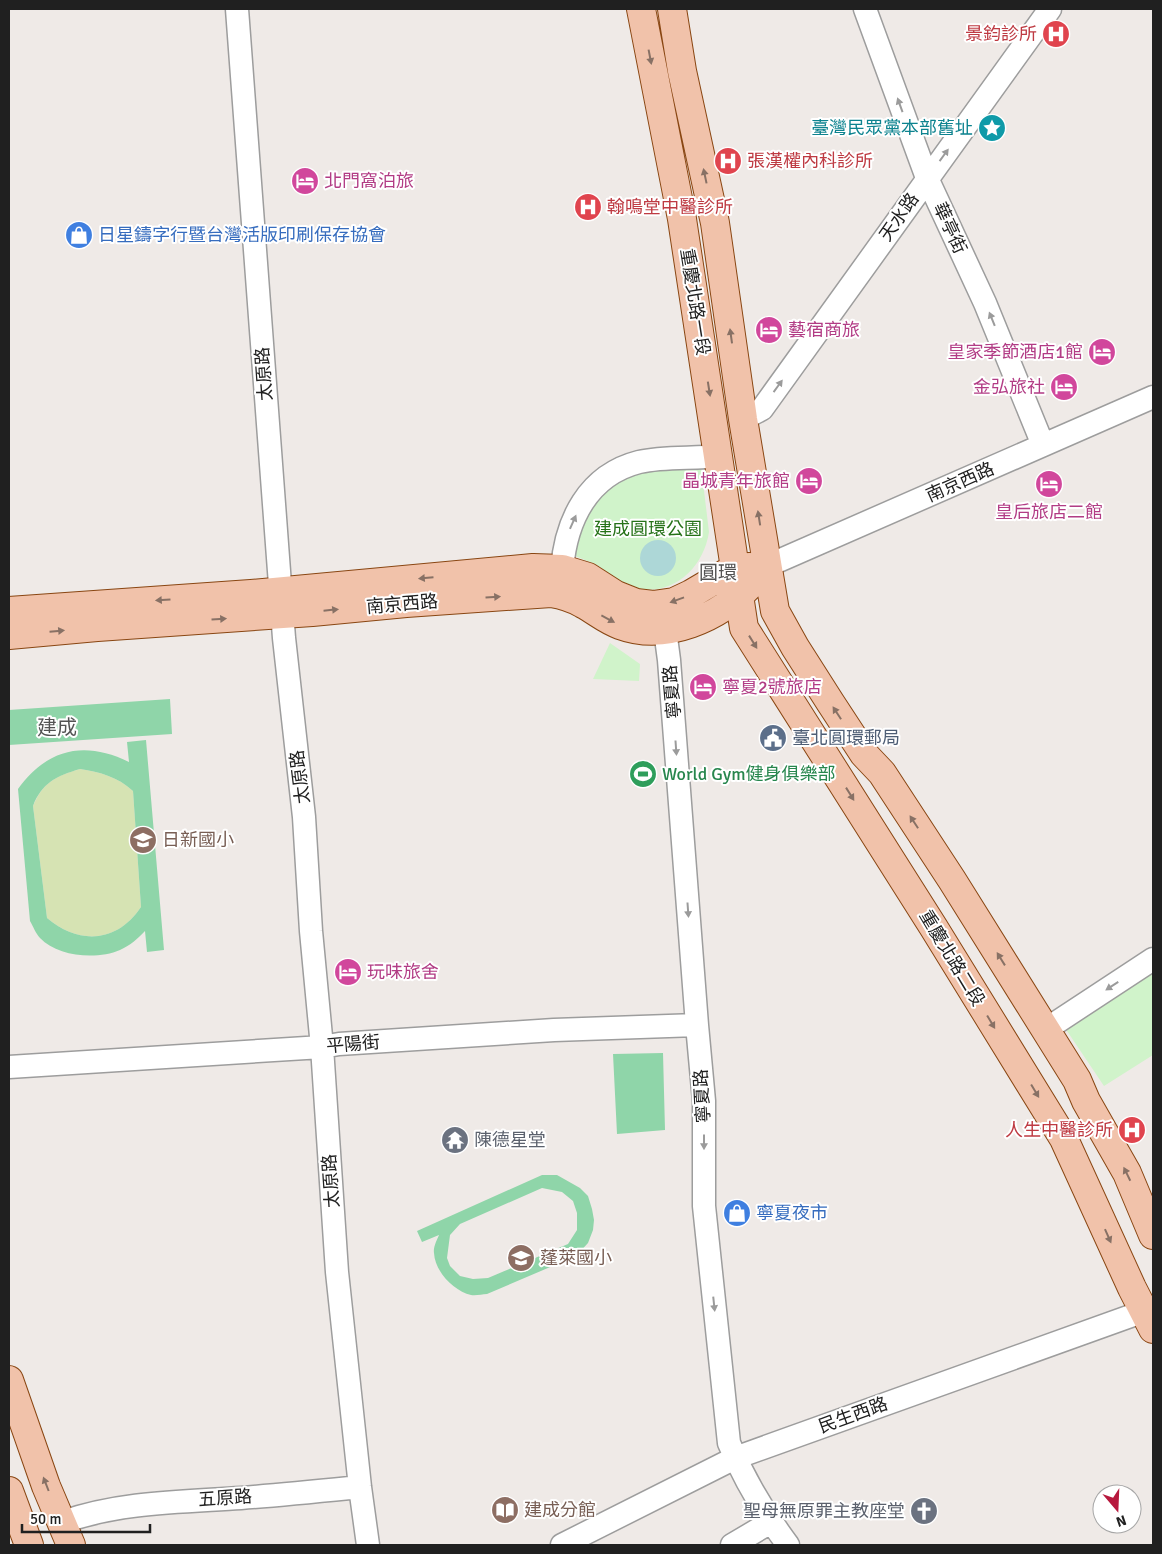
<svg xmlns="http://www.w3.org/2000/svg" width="1162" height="1554" viewBox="0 0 1162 1554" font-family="Signika,'Noto Sans TC',sans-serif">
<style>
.grass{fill:#d6e3b3}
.park{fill:#d0f3ca}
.pitch{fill:#8fd5a9;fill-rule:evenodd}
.water{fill:#add7d7}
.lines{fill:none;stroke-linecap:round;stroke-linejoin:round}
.minor-casing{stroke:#9d9d9d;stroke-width:25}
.major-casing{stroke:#894612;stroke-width:30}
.minor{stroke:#fff;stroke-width:22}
.major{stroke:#f1c2aa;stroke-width:28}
.oneway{fill:#887165}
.oneway2{fill:#9b9b9b}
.labels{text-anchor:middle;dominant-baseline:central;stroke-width:4;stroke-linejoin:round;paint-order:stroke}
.health-label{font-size:18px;fill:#be3a42;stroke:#fff;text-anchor:end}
.culture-label{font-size:18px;fill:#0d838f;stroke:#fff;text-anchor:end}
.hotel-label{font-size:18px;fill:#b23c85;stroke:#fff;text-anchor:start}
.street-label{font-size:18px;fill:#202020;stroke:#fff}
.shop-label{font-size:18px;fill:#366cbe;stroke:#fff;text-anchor:start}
.park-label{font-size:18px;fill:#267219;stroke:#fff}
.service-label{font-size:18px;fill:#4e5e75;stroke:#fff;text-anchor:start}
.leisure-label{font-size:18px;fill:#27864d;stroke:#fff;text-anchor:start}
.education-label{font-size:18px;fill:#785e54;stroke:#fff;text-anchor:start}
.worship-label{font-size:18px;fill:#5b616d;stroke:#fff;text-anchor:start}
.neighbourhood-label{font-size:19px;fill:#535353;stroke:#fff}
.quarter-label{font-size:20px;fill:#535353;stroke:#fff}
</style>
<rect width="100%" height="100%" fill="#efeae7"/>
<path class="grass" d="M80,769C100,772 118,777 133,791L141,907C117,943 79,945 47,918L33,806C43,782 56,776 80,769Z"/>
<path class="park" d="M701,466L709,532C703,571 669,599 629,587C615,583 607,571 597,565C589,561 580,558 572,555L573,540L595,497L638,469Z
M610,643L640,664L639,681L593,679Z
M1153,967V1055L1104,1086L1063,1025Z"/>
<path class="pitch" d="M170,699L172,734L9,745V710Z
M146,740L164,950L147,952L145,931C137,939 131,945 120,950C97,960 58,957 40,938C36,934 33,926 30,921L18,789C47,749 84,740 129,762L127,742ZM80,769C100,772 118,777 133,791L141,907C117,943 79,945 47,918L33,806C42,783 56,776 80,769Z
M663,1053L665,1130L617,1134L613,1054Z
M542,1175H557L580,1188L588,1196L592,1209L594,1220L593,1230L588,1243L576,1256L487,1294C482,1294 476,1296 471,1295C454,1291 435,1272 434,1253C433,1247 437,1240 439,1235L422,1242L417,1231ZM542,1188L562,1192L573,1201L577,1213V1230L568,1244L488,1278L473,1279L460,1276L450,1266L447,1258L450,1235L460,1224Z"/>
<path class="water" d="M640 558a18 18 0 1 1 36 0a18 18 0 1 1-36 0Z"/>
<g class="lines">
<g class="minor-casing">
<path id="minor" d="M237,9L284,638L304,817L311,931L322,1047L337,1272L360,1487L368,1545
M865,9L927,178L985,303L1043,445
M743,419L762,409L1050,9
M767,566L1153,397
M562,569C566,520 588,475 639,462C664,456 693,459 719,456
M665,630L669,660L697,1025L704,1101V1206L729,1443C744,1479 765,1514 788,1545
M1045,1030L1153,959
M9,1067L322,1047L339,1044L554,1030L697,1025
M63,1522C120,1502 181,1502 241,1498C281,1495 320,1491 360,1487
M562,1545L735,1458L1153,1308
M732,1545L771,1522"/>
</g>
<g class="major-casing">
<path id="major" d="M641,9L682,219L744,628L934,928L1064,1139L1132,1288L1153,1329
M672,9L682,71L715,223L743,419L775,611L795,647L830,702L864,754L882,773L952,880L1077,1080L1086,1101L1127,1173L1153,1235
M9,611L251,594L533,568L562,569L588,577L616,595L636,603L653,605L674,602L691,594L735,568L750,567
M9,635L97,627L312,612L406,603L551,593C563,595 573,598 583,604C596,611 606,620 620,625C666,642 719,618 751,584
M9,1380L46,1486L71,1545
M9,1491L29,1545"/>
</g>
<use href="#minor" class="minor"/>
<use href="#major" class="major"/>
</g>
<defs><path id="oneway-solid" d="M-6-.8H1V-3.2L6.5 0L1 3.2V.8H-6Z" transform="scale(1.25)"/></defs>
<g class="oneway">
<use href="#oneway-solid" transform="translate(650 57) rotate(79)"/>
<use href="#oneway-solid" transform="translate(705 176) rotate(-102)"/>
<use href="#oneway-solid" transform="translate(731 336) rotate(-98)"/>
<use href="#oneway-solid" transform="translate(709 389) rotate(81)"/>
<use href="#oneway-solid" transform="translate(759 518) rotate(-99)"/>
<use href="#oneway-solid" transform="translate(426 578) rotate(175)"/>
<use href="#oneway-solid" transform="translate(493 597) rotate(-4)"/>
<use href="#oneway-solid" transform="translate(163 600) rotate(176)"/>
<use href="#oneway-solid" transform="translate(677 600) rotate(160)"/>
<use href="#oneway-solid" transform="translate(331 610) rotate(-6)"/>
<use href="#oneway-solid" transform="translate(219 619) rotate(-4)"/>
<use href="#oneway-solid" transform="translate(608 619) rotate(28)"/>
<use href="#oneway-solid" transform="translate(57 631) rotate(-5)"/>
<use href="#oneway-solid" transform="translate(753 642) rotate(58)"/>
<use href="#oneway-solid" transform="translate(837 713) rotate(-123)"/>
<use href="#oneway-solid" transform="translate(850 794) rotate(58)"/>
<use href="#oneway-solid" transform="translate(914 822) rotate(-123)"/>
<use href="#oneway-solid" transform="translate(1001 959) rotate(-122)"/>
<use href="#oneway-solid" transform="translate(991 1022) rotate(59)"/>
<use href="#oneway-solid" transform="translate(1035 1091) rotate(59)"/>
<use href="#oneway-solid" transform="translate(1127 1174) rotate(-116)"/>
<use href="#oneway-solid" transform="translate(1108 1236) rotate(66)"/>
<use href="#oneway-solid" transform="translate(46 1484) rotate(-111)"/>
</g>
<g class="oneway2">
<use href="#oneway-solid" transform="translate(900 105) rotate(-110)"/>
<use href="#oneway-solid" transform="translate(944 155) rotate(-54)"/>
<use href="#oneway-solid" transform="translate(992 319) rotate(-112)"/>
<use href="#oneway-solid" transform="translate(778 386) rotate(-54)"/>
<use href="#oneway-solid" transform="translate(573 522) rotate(-66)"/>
<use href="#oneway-solid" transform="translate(676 748) rotate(86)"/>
<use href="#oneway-solid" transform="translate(688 910) rotate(86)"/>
<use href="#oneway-solid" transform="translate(1112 986) rotate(147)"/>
<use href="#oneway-solid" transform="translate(704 1142) rotate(90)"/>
<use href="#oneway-solid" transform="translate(714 1304) rotate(84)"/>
</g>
<defs>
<g id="hospital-disc" transform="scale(1.4375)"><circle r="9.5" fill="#e0444e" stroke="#fff"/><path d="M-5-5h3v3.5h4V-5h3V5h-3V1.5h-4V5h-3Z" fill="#fff"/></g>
<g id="sight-disc" transform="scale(1.4375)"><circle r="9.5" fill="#0f9aa8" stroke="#fff"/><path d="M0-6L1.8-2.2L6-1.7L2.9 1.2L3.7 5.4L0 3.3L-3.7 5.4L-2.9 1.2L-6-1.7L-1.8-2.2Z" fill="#fff"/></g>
<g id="hotel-disc" transform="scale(1.4375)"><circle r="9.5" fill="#d1479c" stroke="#fff"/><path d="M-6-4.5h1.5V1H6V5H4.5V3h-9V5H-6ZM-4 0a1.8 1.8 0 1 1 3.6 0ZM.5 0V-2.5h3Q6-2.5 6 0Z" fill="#fff"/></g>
<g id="shop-disc" transform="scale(1.4375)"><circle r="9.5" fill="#3f7fe0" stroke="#fff"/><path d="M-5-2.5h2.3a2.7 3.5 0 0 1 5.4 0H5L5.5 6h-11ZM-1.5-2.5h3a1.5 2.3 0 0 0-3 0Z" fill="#fff"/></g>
<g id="civic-disc" transform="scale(1.4375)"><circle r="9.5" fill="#5c6f8a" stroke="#fff"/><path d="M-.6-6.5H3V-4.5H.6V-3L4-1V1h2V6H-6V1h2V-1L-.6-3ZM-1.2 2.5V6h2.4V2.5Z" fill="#fff"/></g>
<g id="stadium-disc" transform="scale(1.4375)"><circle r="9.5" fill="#2e9e5b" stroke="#fff"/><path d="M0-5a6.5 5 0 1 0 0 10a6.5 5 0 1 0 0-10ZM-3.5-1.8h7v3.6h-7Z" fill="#fff"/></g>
<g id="school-disc" transform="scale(1.4375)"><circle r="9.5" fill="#8d6e63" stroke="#fff"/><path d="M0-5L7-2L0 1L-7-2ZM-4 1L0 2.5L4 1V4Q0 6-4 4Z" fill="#fff"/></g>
<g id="temple-disc" transform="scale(1.4375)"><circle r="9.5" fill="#6b7280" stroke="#fff"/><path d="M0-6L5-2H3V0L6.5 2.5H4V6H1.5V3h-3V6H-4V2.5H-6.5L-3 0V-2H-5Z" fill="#fff"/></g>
<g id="library-disc" transform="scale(1.4375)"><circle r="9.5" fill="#8d6e63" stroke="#fff"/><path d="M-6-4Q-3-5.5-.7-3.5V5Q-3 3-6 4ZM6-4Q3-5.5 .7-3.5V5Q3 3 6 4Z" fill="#fff"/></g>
<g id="church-disc" transform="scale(1.4375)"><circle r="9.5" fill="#6b7280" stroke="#fff"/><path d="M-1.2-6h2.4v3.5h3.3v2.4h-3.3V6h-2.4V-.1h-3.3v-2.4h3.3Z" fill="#fff"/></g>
</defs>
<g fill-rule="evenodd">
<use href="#hospital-disc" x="1056" y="34"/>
<use href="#sight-disc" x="992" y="128"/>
<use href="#hospital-disc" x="728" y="161"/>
<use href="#hotel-disc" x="305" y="181"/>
<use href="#hospital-disc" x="588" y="207"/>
<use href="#shop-disc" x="79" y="235"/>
<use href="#hotel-disc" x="769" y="330"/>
<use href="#hotel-disc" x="1102" y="352"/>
<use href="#hotel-disc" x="1064" y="387"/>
<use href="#hotel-disc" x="809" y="481"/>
<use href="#hotel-disc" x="1049" y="484"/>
<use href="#hotel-disc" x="703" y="687"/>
<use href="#civic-disc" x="773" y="738"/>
<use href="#stadium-disc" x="643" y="774"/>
<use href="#school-disc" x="143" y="840"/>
<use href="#hotel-disc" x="348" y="972"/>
<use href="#hospital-disc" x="1132" y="1130"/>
<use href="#temple-disc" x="455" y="1140"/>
<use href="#shop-disc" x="737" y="1213"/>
<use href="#school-disc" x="521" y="1258"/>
<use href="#library-disc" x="505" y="1510"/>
<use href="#church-disc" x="924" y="1511"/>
</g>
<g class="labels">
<g class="health-label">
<text x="1037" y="34">景鈞診所</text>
<text x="747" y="161" text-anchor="start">張漢權內科診所</text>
<text x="607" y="207" text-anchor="start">翰鳴堂中醫診所</text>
<text x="1113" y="1130">人生中醫診所</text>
</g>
<g class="culture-label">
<text x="973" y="128">臺灣民眾黨本部舊址</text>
</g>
<g class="hotel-label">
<text x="324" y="181">北門窩泊旅</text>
<text x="788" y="330">藝宿商旅</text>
<text x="1083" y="352" text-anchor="end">皇家季節酒店1館</text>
<text x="1045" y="387" text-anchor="end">金弘旅社</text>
<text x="790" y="481" text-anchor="end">晶城青年旅館</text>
<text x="1049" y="512" text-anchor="middle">皇后旅店二館</text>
<text x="722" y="687">寧夏2號旅店</text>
<text x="367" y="972">玩味旅舍</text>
</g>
<g class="street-label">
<text transform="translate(899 217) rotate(-55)">天水路</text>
<text transform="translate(950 228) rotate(65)">華亭街</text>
<text transform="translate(695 302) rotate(81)">重慶北路一段</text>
<text transform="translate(264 374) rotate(-94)">太原路</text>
<text transform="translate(960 482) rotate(-24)">南京西路</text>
<text transform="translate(402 604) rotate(-5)">南京西路</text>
<text transform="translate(672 692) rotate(-95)">寧夏路</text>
<text transform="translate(300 777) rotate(-97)">太原路</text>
<text transform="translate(952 958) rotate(59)">重慶北路二段</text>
<text transform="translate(353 1044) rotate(-5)">平陽街</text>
<text transform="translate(702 1096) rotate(-93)">寧夏路</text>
<text transform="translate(331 1181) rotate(-94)">太原路</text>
<text transform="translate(853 1415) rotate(-20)">民生西路</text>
<text transform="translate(225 1498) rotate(-4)">五原路</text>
</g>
<g class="shop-label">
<text x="98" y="235">日星鑄字行暨台灣活版印刷保存協會</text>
<text x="756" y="1213">寧夏夜市</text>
</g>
<g class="park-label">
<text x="648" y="529">建成圓環公園</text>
</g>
<g class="service-label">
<text x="792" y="738">臺北圓環郵局</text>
</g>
<g class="leisure-label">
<text x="662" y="774">World Gym健身俱樂部</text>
</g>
<g class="education-label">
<text x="162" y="840">日新國小</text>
<text x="540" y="1258">蓬萊國小</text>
<text x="524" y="1510">建成分館</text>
</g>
<g class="worship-label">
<text x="474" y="1140">陳德星堂</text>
<text x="905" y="1511" text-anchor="end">聖母無原罪主教座堂</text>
</g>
<g class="neighbourhood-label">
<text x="718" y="573">圓環</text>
</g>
<g class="quarter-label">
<text x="57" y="727">建成</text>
</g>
</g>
<rect width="1162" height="1554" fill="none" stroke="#202020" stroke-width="20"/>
<g transform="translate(1117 1509) rotate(161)"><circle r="24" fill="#ffffff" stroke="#a6a6a6"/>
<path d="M0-4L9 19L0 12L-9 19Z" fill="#b7183d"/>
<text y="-8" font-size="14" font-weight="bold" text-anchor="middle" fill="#202020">N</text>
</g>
<path d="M22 1524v8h128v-8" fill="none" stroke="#202020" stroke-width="2.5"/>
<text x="30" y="1524" font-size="15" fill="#202020" stroke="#ffffff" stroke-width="4" paint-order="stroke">50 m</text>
</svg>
